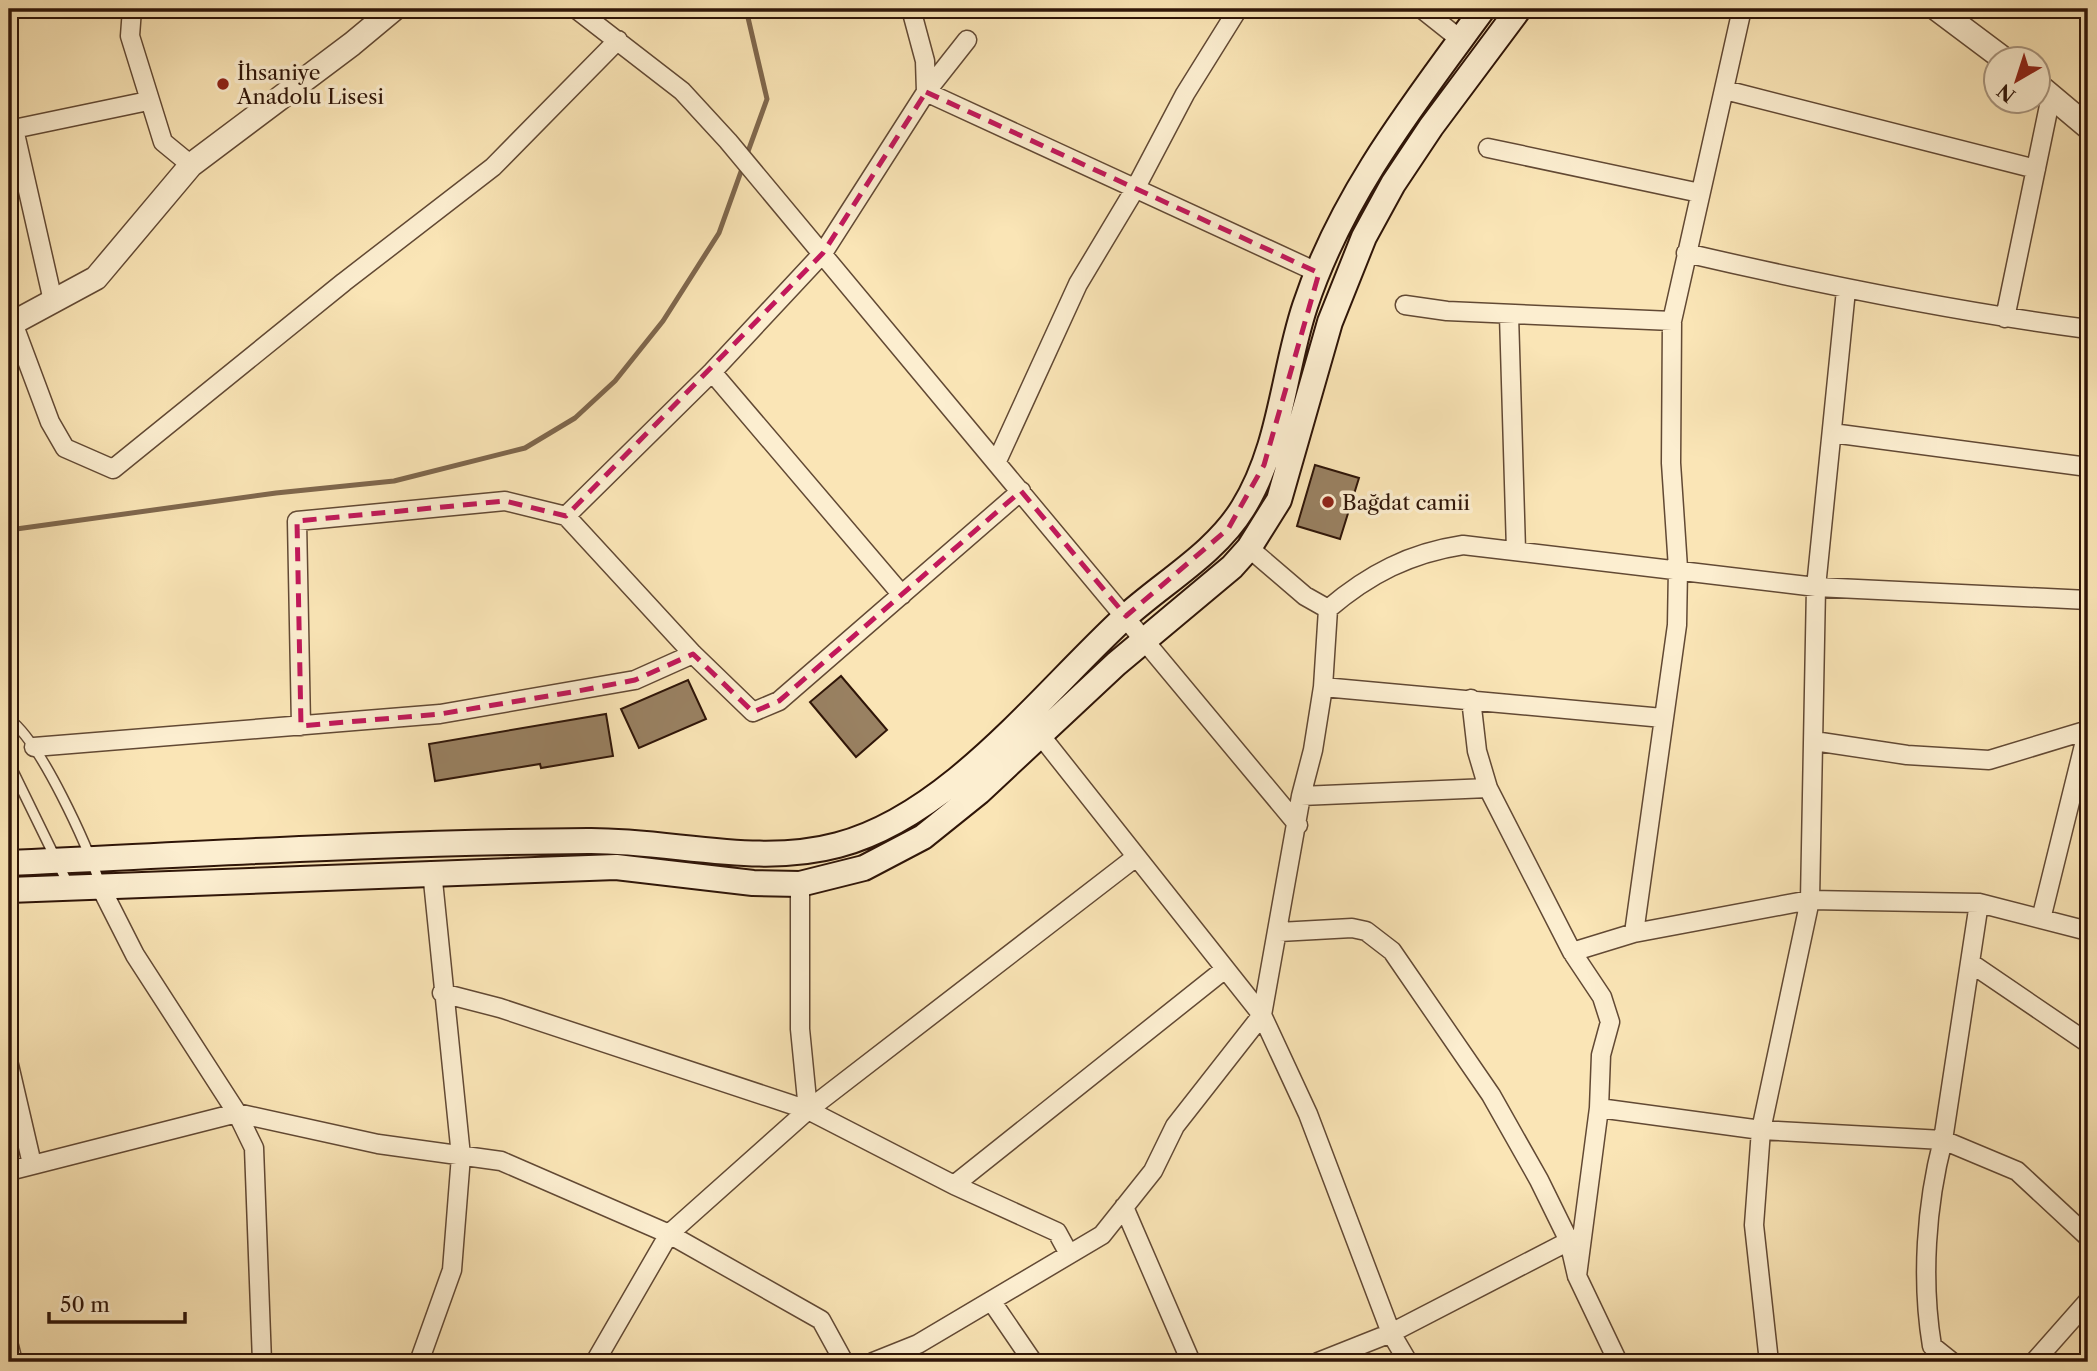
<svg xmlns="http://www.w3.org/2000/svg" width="2097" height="1371" viewBox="0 0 2097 1371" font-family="'Libre Caslon Text',serif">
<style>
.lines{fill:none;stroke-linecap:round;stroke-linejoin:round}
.stream{stroke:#7f674d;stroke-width:5}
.building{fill:#998162;stroke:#2f1508;stroke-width:2}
.service-casing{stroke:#624934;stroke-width:12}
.minor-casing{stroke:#624934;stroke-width:21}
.tertiary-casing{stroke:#624934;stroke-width:26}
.secondary-casing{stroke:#2f1508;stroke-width:28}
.service{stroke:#fceed0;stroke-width:9}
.minor{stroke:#fceed0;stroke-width:18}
.tertiary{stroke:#fceed0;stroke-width:23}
.secondary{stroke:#fceed0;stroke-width:24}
.marked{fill:none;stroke:#c2185b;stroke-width:5;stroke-dasharray:14 9;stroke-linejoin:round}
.poi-dot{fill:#8f2418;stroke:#fceed0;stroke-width:2.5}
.labels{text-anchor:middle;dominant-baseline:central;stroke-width:7;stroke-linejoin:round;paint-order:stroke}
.poi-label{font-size:21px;fill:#2f1508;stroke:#fceed0;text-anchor:start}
</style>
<rect width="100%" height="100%" fill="#fae5b6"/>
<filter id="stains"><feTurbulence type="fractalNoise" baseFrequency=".00286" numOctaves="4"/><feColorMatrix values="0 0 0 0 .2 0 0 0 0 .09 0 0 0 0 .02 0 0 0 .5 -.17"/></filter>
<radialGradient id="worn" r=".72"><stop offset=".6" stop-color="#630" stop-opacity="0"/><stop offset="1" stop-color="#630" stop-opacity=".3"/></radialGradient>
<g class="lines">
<path class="stream" d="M746,9L767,99L746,157
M9,530L276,493L394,481L525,448L575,418L615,381L663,321L719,233L743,166"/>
</g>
<path class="building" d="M1315,465L1359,478L1340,539L1297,526Z
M841,676L887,730L856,757L810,702Z
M688,680L706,719L639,748L621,709Z
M606,714L613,756L541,768L540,764L435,781L429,744Z"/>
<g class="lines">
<g class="service-casing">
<path id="service" d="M9,719C41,742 87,845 100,884
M9,763L68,884"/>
</g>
<g class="minor-casing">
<path id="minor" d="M132,9L130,36L163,142L191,165
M576,9L682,91L728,141L1298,825
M911,9L925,61L926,92
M1422,9L1461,40
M1725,90L2036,169
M926,92L967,40
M14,129L53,301
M9,130L148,101
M1488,148L1700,193
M1686,253C1819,284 1952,311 2088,329
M1405,305L1447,311L1672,321
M1509,315L1516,550
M2005,318L2051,96
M13,323L50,422L65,448L113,469L344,282L493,167L618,40
M712,372L902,595
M1832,433L2088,467
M997,461L1078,284L1135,189L1185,94L1238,9
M1021,491L779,701L753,712L693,654L566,516L712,372L823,253L926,92L1319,273
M1328,609C1369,574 1410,553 1463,545L1816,587L2088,600
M1323,687L1663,718
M1471,699L1477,751L1488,788L1572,952L1602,997L1610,1022L1601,1055L1599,1108L1577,1276
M301,726L297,521L505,501L566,516
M1041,736L1262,1015L1308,1114L1391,1333L1408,1362
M1814,741L1907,755L1989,760L2088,730
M34,747L440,714L635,680L693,654
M1301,796L1488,788
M100,886L135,955L237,1113L254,1148L262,1362
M2041,919L2088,729
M1279,932L1352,928L1366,931L1392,951L1491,1095L1539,1180L1569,1241L1577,1276L1618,1362
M1634,933L1677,625L1678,568L1671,463L1672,321L1742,9
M1572,952L1634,933L1810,900L1979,903L2088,931
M1972,964L2088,1043
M442,993L500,1008L808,1110L954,1185L1057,1232L1069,1254
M9,1065L32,1164
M1599,1108L1761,1130L1943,1140L2017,1171L2088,1237
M808,1110L1136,857
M9,1171L237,1113L378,1144L501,1161L669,1234L821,1320L844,1362
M954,1185L1225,969
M1124,1207L1191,1362
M992,1302L1033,1362
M9,1346L13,1362
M419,1362L452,1270L461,1156L432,871
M595,1362L669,1234L808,1110L800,1029V884
M873,1362L918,1344L1102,1235L1153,1171L1175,1126L1262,1015L1301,796L1313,750L1323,687L1328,609L1305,596L1249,548
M1318,1362L1391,1333L1569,1241
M1769,1362L1754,1225L1761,1130L1810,900L1816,587L1846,290
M1952,1362L1932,1346C1921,1280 1926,1205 1943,1140L1979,903
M2034,1362L2088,1301"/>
</g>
<g class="tertiary-casing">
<path id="tertiary" d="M1937,9L2005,60
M2038,85L2088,127
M9,325L96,278L191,165L352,44L394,9"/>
</g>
<g class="secondary-casing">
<path id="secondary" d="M9,863C202,854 395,842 588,841C671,840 757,867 838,845C949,816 1041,695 1123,619C1162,583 1215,554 1243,508C1281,447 1283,372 1305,306C1342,194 1415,102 1483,9
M9,890L616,867L753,883L800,884L864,868L923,837L979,792L1116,664L1232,567L1249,548L1279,500L1330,322L1364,237L1393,184L1431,127L1519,9"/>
</g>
<use href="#service" class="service"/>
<use href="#minor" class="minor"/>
<use href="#tertiary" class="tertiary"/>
<use href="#secondary" class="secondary"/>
</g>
<path class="marked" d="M926,92L1319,273L1264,465L1228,529L1126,616L1021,491L779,701L753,712L693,654L635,680L578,691L440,714L301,726L297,521L505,501L566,516L823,253Z"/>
<g class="poi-dot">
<circle cx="223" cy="84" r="7"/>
<circle cx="1328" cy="502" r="7"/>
</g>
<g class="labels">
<g class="poi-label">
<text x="237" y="72">İhsaniye<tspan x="237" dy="24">Anadolu Lisesi</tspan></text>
<text x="1342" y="502">Bağdat camii</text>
</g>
</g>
<rect width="2097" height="1371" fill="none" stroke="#fae5b6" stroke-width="35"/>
<rect x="10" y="10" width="2076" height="1350" fill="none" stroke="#2f1508" stroke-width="3.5"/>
<rect x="18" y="18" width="2062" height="1336" fill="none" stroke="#2f1508" stroke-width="2"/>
<g transform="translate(2017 80) rotate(219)"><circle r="33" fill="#fceed0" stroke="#aa9780" stroke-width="2"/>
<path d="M0-5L12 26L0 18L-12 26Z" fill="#8f2418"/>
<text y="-10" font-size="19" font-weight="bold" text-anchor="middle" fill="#2f1508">N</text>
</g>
<path d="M49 1312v10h136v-10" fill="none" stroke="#2f1508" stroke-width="3.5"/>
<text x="60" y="1312" font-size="21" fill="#2f1508" stroke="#fceed0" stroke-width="5" paint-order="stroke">50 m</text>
<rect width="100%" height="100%" filter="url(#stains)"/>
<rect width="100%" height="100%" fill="url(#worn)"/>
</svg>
